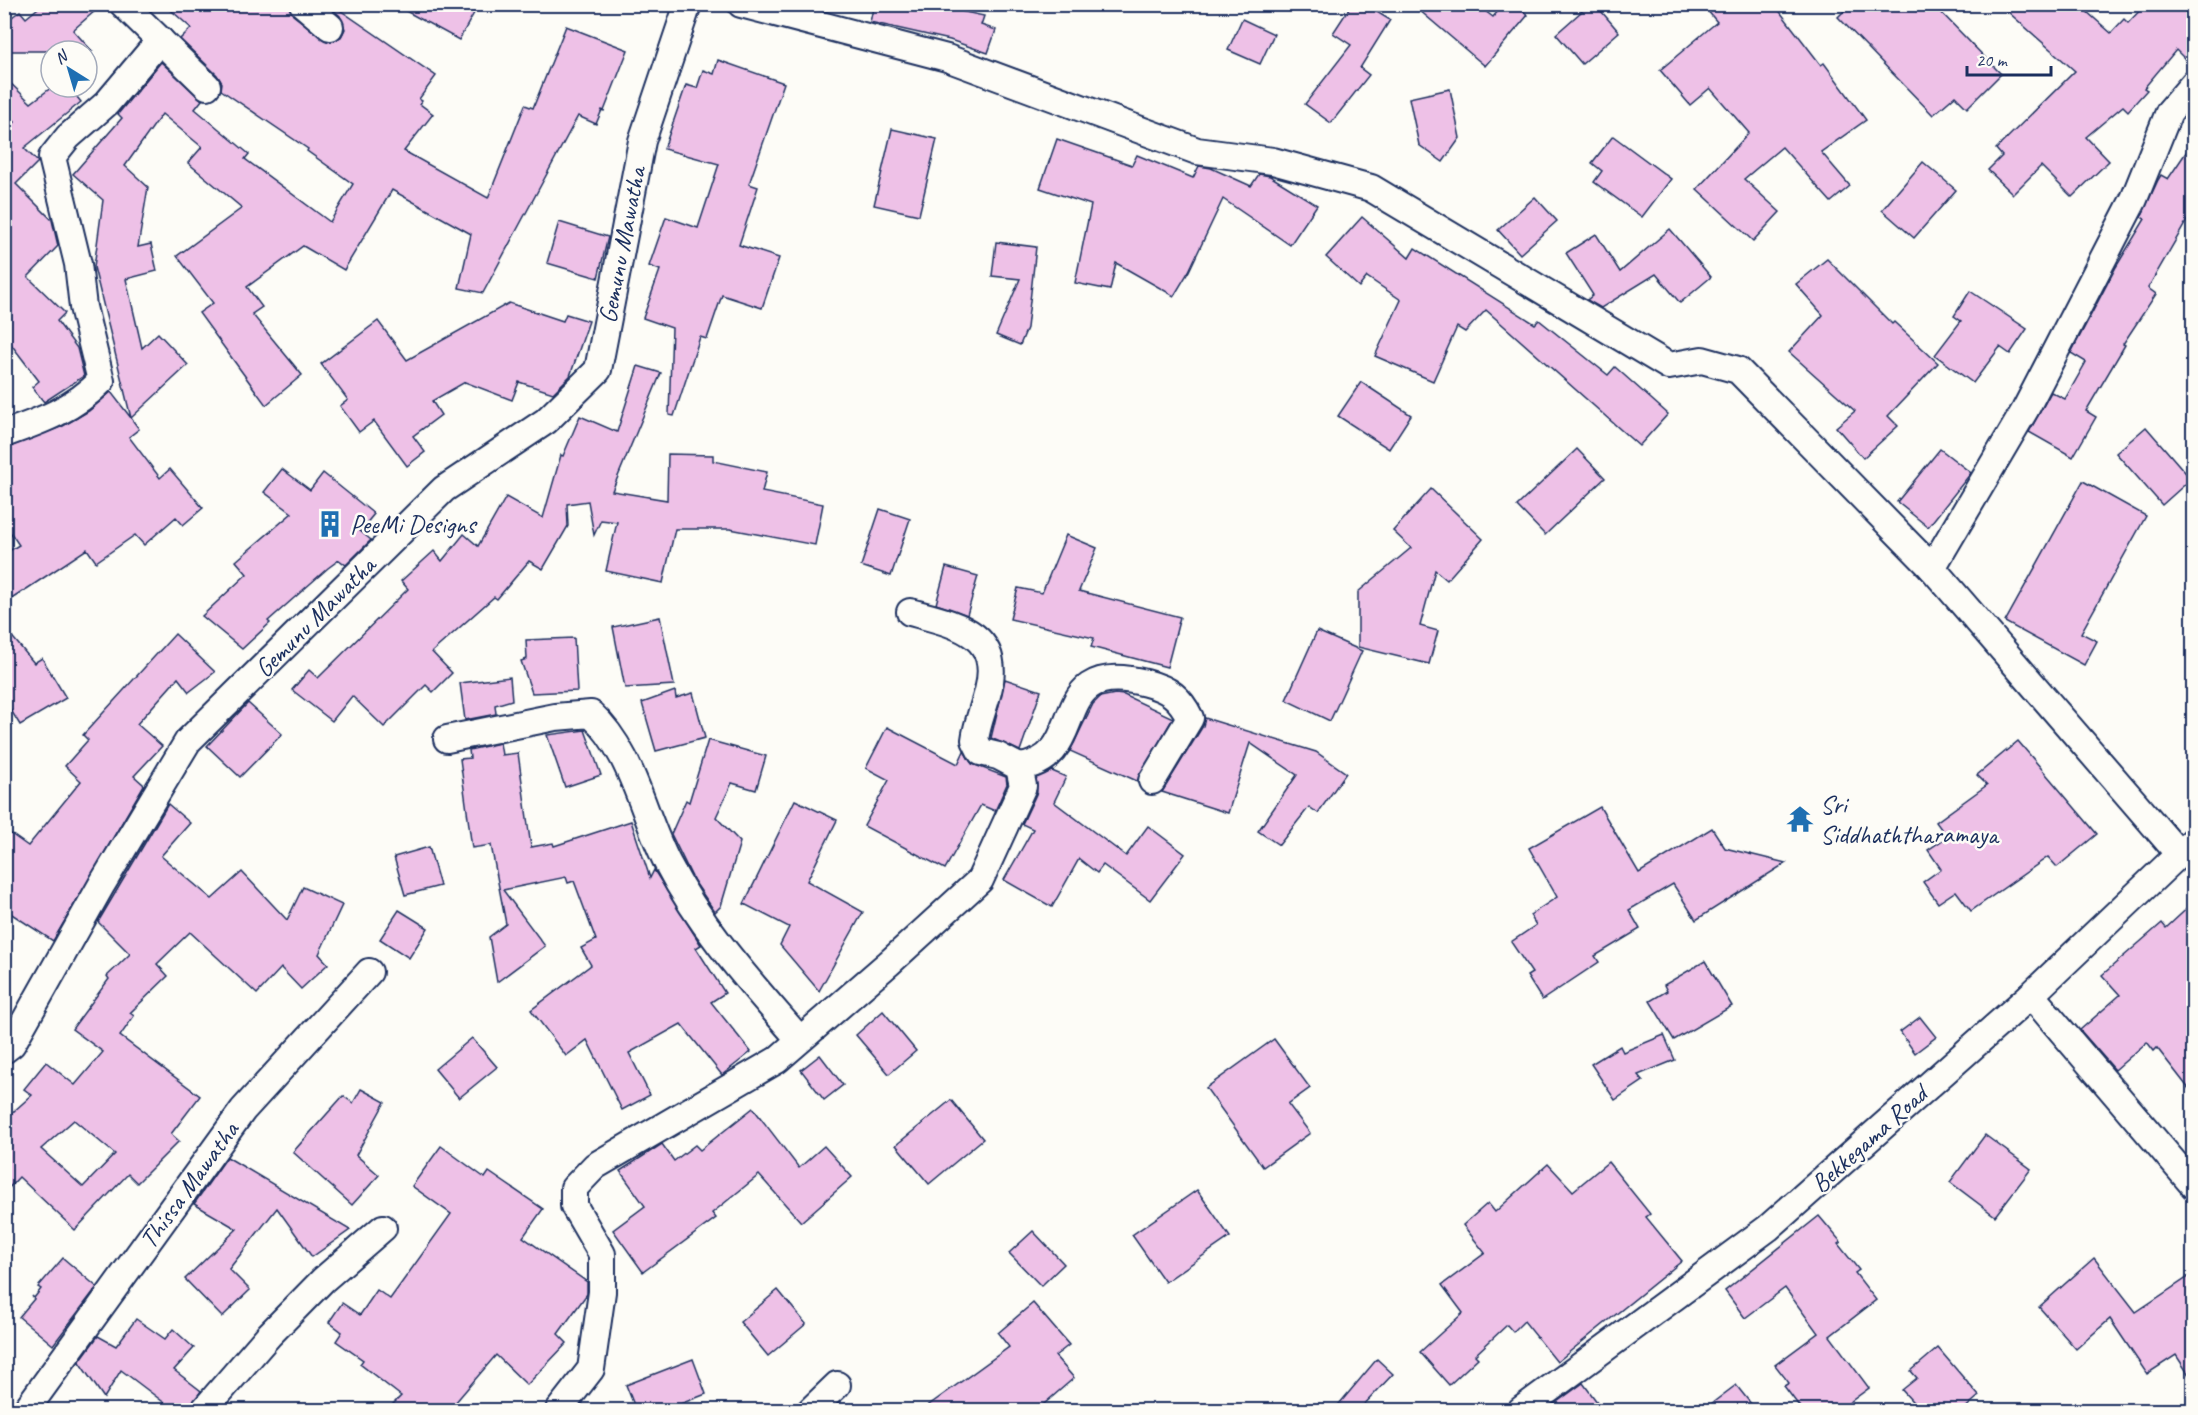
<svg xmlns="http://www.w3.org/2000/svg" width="2198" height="1415" viewBox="0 0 2198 1415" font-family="Caveat,sans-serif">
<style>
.building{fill:#eec1e7;stroke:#1b2f5e;stroke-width:1.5;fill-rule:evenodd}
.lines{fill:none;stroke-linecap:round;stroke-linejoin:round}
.minor-casing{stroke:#1b2f5e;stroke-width:30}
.minor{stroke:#fdfcf7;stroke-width:26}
.labels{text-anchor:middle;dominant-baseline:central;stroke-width:5;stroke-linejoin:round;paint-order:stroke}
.street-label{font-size:26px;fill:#1b2f5e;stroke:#fdfcf7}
.poi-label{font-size:26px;fill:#1b2f5e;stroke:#fdfcf7;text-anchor:start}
</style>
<rect width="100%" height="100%" fill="#fdfcf7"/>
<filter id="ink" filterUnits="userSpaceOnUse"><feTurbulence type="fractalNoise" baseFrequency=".0167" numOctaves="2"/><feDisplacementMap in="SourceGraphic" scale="12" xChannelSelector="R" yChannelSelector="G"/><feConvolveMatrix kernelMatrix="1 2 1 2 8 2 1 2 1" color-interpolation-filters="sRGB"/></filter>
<g filter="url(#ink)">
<g class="building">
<polygon points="43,4 103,4 73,30 92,51 4,51 4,23 20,11 26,18"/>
<polygon points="164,4 288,4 293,15 328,42 341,37 345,29 340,16 327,4 331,4 436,76 419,99 422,101 420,104 433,114 404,151 488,198 525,105 533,108 566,26 628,50 604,111 602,110 596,124 578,116 483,293 459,288 471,234 392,190 344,270 303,246 247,287 262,307 252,314 302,375 266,405 199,313 213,303 177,256 242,208 188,163 202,147 162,114 125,166 148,187 138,247 151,244 157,271 126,279 142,348 158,333 188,365 131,418 139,429 129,437 160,478 170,469 203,508 183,525 176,517 144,545 135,535 96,562 87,549 4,604 4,554 19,545 4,523 4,449 63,426 89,411 111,392 131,418 94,267 103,200 73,174 122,118 118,114 161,62 202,100 195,109 249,154 245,159 330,222 353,184 307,151 308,149 221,90 222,83 217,75 180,39 191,28"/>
<polygon points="393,4 479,4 459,40"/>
<polygon points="874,4 927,4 984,16 981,25 996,30 988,53 950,40 870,22"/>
<polygon points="1352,4 1364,4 1390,20 1360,68 1369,75 1331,123 1305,104 1351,45 1333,33"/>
<polygon points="1412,4 1476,4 1493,17 1504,4 1515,4 1528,15 1485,66"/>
<polygon points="1590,4 1595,4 1619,32 1582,64 1556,34"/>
<polygon points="1702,4 1774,4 1821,65 1824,63 1866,120 1821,152 1850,186 1831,202 1782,147 1744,179 1780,212 1753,241 1697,189 1749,133 1710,88 1690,105 1660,70 1717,22"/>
<polygon points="1851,4 1933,4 2001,74 1967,108 1955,96 1933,115 1838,17"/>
<polygon points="1999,4 2078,4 2111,33 2124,19 2128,23 2146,4 2193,4 2193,67 2176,50 2144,88 2147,90 2128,111 2123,106 2086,137 2109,161 2072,197 2041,166 2013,194 1988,170 2002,156 1996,149 2075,71"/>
<polygon points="1242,19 1274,34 1260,64 1228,50"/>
<polygon points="718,60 784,83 749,184 758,187 739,245 779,258 762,308 722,295 707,339 700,337 674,416 669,415 672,328 643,318 660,270 649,266 666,217 698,228 719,164 664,149 686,85 697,88 703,70 714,74"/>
<polygon points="4,77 31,103 52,87 69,87 81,102 24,148 38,162 16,184 52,220 58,246 28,277 65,313 57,321 77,348 84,376 44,402 32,387 39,381 4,335 4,129 6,131 15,122 4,112"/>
<polygon points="1450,89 1460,138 1443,162 1419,145 1409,98"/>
<polygon points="892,129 937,139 919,215 874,205"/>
<polygon points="1613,136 1671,179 1642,217 1594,182 1602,171 1592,163"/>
<polygon points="1057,139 1132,165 1137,155 1193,178 1199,166 1211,168 1251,186 1259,174 1270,176 1317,205 1290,245 1223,199 1189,271 1174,296 1116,263 1110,290 1075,283 1091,205 1040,188"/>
<polygon points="2193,142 2193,210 2148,288 2156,294 2123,344 2125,345 2086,411 2096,417 2073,457 2029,432 2051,392 2065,399 2086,362 2071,353 2116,267 2145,219 2141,217 2158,180 2161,175 2168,179"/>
<polygon points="1923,162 1956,190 1914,238 1882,210"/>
<polygon points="1535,197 1557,221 1520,254 1498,230"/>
<polygon points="1362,217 1409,258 1415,248 1535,324 1539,320 1608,375 1615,367 1668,414 1639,446 1486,310 1465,332 1457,327 1433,381 1375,356 1401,300 1367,277 1359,287 1326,257"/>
<polygon points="559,222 608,237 598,278 547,263"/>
<polygon points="1670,229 1711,277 1680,303 1656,274 1601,308 1587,300 1593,295 1566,253 1596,234 1620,272"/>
<polygon points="996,242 1036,247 1027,328 1020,345 996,335 1020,279 992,276"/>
<polygon points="1827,259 1892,324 1894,322 1938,363 1888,416 1898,426 1863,458 1836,427 1855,411 1789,352 1823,315 1796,284"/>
<polygon points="1970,291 2027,329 2010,354 2000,347 1973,383 1935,355 1961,321 1954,316"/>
<polygon points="509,303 563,321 566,314 589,321 570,376 553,393 519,382 512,400 465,382 432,401 441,415 413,436 425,452 407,466 374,421 359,432 340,406 348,400 321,364 378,321 407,360"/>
<polygon points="638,366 661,373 612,491 667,500 668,454 713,455 713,461 767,472 762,492 823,504 815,545 730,529 675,529 663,583 606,571 617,522 601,520 594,535 588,501 567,504 568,526 543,569 529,561 497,599 494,597 432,652 452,673 433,692 426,685 384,727 352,696 332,721 292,690 309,670 318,678 408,589 401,581 434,551 442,561 464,534 478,546 506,497 543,518 561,455 563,456 580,416 617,432"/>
<polygon points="1361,382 1411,415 1389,449 1338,416"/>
<polygon points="2146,427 2191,479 2162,505 2116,453"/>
<polygon points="1577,449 1605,478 1545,535 1517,506"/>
<polygon points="1940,449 1971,473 1928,527 1897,502"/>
<polygon points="282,469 310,490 323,473 374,514 360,531 371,540 346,565 339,560 328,568 268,621 270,623 242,649 202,616 247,574 236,561 292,513 264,492"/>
<polygon points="2083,481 2146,516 2081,633 2097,641 2084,665 2005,622"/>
<polygon points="1431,489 1483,539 1447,580 1435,570 1420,626 1438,631 1429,664 1358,647 1358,592 1411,548 1393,531"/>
<polygon points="880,509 910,519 891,576 861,566"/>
<polygon points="1066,535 1097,548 1079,591 1180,617 1167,667 1091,647 1094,638 1010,619 1018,588 1042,593"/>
<polygon points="946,567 978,576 967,615 936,604"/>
<polygon points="660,617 674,685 625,688 613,627"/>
<polygon points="4,627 34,663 42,658 66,698 20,725 4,699"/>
<polygon points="1317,631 1362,651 1330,721 1286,700"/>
<polygon points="175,634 215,672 189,692 178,678 137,724 162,746 134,776 144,785 53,941 4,909 4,829 28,846 81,781 65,766 88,740 83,735"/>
<polygon points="574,638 577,691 532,693 521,661 527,659 526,640"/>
<polygon points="510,677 512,700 495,705 496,714 465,720 460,683"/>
<polygon points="1005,679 1041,691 1020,751 991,738"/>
<polygon points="675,691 676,698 693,693 705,738 656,751 642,703"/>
<polygon points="1115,694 1124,695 1173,718 1137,781 1070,751 1093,704 1100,697"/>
<polygon points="248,703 282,734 240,777 207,746"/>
<polygon points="1205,718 1316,752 1346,773 1318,813 1309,807 1279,845 1258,831 1297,775 1250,743 1228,813 1162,792 1203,726"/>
<polygon points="887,727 958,764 964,751 972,764 1006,777 1007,784 995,811 981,805 945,869 864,826 889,780 866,768"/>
<polygon points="585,730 601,775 565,787 547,735"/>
<polygon points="708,740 766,756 756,790 732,783 716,817 740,842 721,906 715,912 694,881 671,834 686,800 689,802"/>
<polygon points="2018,741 2097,834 2057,867 2048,857 1971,911 1956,891 1938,903 1923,882 1941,869 1928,850 1947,837 1936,822 1987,785 1977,775"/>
<polygon points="500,743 502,755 518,753 531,847 553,843 554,846 631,821 650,878 654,870 701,945 696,948 725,993 711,1002 751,1052 722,1075 681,1024 629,1053 650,1095 622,1110 587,1040 566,1056 531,1010 591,965 581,948 596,940 574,881 568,883 566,877 503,890 545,946 497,982 489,937 506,924 491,845 472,848 460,759 470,758 469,750"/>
<polygon points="1052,771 1066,777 1054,802 1126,856 1148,826 1185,854 1150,900 1103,865 1097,873 1079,859 1052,907 1004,880 1033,829 1022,824 1037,792 1036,777"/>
<polygon points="795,800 837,820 807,881 863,912 819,991 780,945 789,927 744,904"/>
<path d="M 168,804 L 190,823 L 161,856 L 212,899 L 242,872 L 287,920 L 303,887 L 342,905 L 319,954 L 328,964 L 301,989 L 281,968 L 257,994 L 190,932 L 157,964 L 168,976 L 130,1013 L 134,1016 L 120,1036 L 200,1096 L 171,1134 L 179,1141 L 137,1183 L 128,1174 L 75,1230 L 19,1177 L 4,1193 L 4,1120 L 32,1095 L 24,1089 L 46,1062 L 75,1085 L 103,1052 L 72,1029 L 109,979 L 107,976 L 130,954 L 98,922 ZM 74,1120 L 115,1154 L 83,1187 L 41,1149 Z"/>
<polygon points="1600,807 1639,873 1712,828 1725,848 1786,863 1696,920 1673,884 1629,910 1640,929 1595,956 1599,962 1542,1000 1527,976 1532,973 1511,942 1536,925 1530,915 1557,897 1529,848"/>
<polygon points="429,847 440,886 405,895 394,857"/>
<polygon points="2193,903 2193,1094 2157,1048 2154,1051 2147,1042 2115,1070 2080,1030 2120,995 2102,975 2162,923 2166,928"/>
<polygon points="399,910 428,928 409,958 380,939"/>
<polygon points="1705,961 1732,1006 1674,1040 1650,1001 1667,991 1664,985"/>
<polygon points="883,1011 916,1051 889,1074 856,1035"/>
<polygon points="1920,1017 1936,1037 1915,1053 1900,1032"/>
<polygon points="1664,1035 1675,1060 1638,1075 1643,1081 1615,1100 1591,1064 1620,1046 1623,1052"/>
<polygon points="472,1038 497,1067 459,1098 435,1069"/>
<polygon points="1274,1039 1310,1088 1288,1104 1310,1133 1263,1167 1206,1088"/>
<polygon points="820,1055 843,1085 824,1100 801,1070"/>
<polygon points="361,1089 385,1102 356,1155 379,1175 352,1205 293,1152 343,1096 353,1103"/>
<polygon points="951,1100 983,1139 929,1184 896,1145"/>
<polygon points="753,1108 799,1168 824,1146 852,1177 801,1222 759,1175 712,1213 716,1218 643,1272 613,1230 645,1206 620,1171 662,1144 674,1161 695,1145 700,1150"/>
<polygon points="1985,1135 2031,1169 1995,1216 1950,1182"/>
<polygon points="441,1146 485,1178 489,1172 543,1209 523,1237 587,1282 587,1294 558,1334 567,1343 527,1385 496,1355 449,1410 387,1410 401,1396 360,1364 363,1360 336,1341 342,1332 329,1322 342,1303 360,1315 377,1290 390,1299 451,1214 412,1186"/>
<polygon points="227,1157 350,1230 312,1257 277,1208 229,1269 250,1290 222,1317 185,1279 237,1229 194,1204"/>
<polygon points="1608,1162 1650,1214 1646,1217 1682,1261 1557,1362 1524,1321 1513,1332 1507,1325 1475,1355 1478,1358 1449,1385 1420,1352 1463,1313 1442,1285 1485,1253 1463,1225 1488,1203 1495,1212 1548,1164 1573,1191"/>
<polygon points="1197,1190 1230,1237 1165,1282 1132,1235"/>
<polygon points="1819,1216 1841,1242 1838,1244 1859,1270 1855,1273 1876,1300 1830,1336 1869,1388 1839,1410 1802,1410 1784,1386 1789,1383 1775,1365 1818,1333 1785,1288 1745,1318 1725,1291"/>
<polygon points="1033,1231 1064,1264 1041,1286 1009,1253"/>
<polygon points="63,1258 97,1287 53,1345 19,1317 34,1299 32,1296 34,1298 41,1289 38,1287"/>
<polygon points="2094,1258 2136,1312 2193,1274 2193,1381 2176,1355 2147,1374 2110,1319 2076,1349 2039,1307"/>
<polygon points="778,1290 806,1324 768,1356 740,1322"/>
<polygon points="1033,1303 1069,1345 1055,1356 1074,1378 1037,1410 922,1410 1009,1347 998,1333"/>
<polygon points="136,1319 165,1339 173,1329 194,1348 174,1370 201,1391 188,1410 174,1410 121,1370 104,1398 79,1362 98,1336 116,1346"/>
<polygon points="1938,1348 1979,1396 1963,1410 1920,1410 1902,1390 1917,1378 1911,1371"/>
<polygon points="693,1359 706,1394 665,1410 636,1410 626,1385"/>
<polygon points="1377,1359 1393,1374 1359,1410 1334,1410"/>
<polygon points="1583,1383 1603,1410 1546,1410"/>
<polygon points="1736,1385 1756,1410 1703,1410"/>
</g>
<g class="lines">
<defs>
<g id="minor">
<polyline points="123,4 207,86"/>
<polyline points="303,4 330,27"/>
<polyline points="741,4 947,58 1197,151 1273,161 1371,188 1669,366 1702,360 1738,370 1932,568 2179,854"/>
<path d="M 4,434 C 41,421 74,409 101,381 L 83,307 L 78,264 L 52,157 L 68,137 L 107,103 L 160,40"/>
<polyline points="1932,568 2025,410 2134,199 2169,112 2194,83"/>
<path d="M 447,739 L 555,717 L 591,714 C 633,752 642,814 668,864 C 702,930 751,983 799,1039"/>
<path d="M 1019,767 C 1093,759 1043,656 1146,683 C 1169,689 1180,697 1190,718 L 1152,781"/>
<polyline points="2031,995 2194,1186"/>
<polyline points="4,1050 12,1044 102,884 188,741 444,489 546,421 598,370 642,141 688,4"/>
<polyline points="26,1410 243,1110 369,972"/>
<polyline points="204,1410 269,1335 323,1280 383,1228"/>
<path d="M 559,1410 L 591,1369 L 602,1292 L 602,1254 L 574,1206 L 574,1188 L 595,1166 L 777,1060 L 889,963 L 980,880 L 1023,786 L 1019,767 L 998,756 L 981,752 L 975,740 C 977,723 984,708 988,691 C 1003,632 954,624 910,612"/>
<polyline points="811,1410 837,1385"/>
<polyline points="1521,1410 1768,1228 2031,995 2194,840"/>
</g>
</defs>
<use href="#minor" class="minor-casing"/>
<use href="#minor" class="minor"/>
</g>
</g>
<defs>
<symbol id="building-bare" viewBox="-9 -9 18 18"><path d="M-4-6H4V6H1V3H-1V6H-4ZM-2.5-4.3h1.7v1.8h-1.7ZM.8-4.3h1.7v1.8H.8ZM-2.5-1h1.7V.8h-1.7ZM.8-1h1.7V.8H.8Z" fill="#1f6fb2" stroke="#fdfcf7" stroke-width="2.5" paint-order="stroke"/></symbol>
<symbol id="temple-bare" viewBox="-9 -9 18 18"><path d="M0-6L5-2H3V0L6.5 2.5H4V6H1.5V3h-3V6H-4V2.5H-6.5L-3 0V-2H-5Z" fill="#1f6fb2" stroke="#fdfcf7" stroke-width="2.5" paint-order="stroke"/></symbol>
</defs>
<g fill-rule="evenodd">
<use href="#building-bare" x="311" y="505" width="38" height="38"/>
<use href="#temple-bare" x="1781" y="800" width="38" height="38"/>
</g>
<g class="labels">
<g class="street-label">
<text transform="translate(622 245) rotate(-79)">Gemunu Mawatha</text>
<text transform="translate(315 617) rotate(-45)">Gemunu Mawatha</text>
<text transform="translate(1869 1139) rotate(-42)">Bekkegama Road</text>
<text transform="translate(189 1185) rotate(-54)">Thissa Mawatha</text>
</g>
<g class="poi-label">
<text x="350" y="524">PeeMi Designs</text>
<text x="1820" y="804">Sri<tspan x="1820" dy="30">Siddhaththaramaya</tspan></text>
</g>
</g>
<rect width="2198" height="1415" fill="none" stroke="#fdfcf7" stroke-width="24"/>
<rect x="12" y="12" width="2174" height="1391" fill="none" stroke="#1b2f5e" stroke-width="2" filter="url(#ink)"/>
<g transform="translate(69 69) rotate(323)"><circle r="28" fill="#fdfcf7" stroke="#a3aaba" stroke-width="1.5"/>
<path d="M0-4.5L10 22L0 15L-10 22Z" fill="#1f6fb2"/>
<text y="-9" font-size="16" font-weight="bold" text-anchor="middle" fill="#1b2f5e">N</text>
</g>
<path d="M1967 66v9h84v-9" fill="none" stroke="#1b2f5e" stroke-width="3"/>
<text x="1976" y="66" font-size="18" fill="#1b2f5e" stroke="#fdfcf7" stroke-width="4.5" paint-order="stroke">20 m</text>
</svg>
